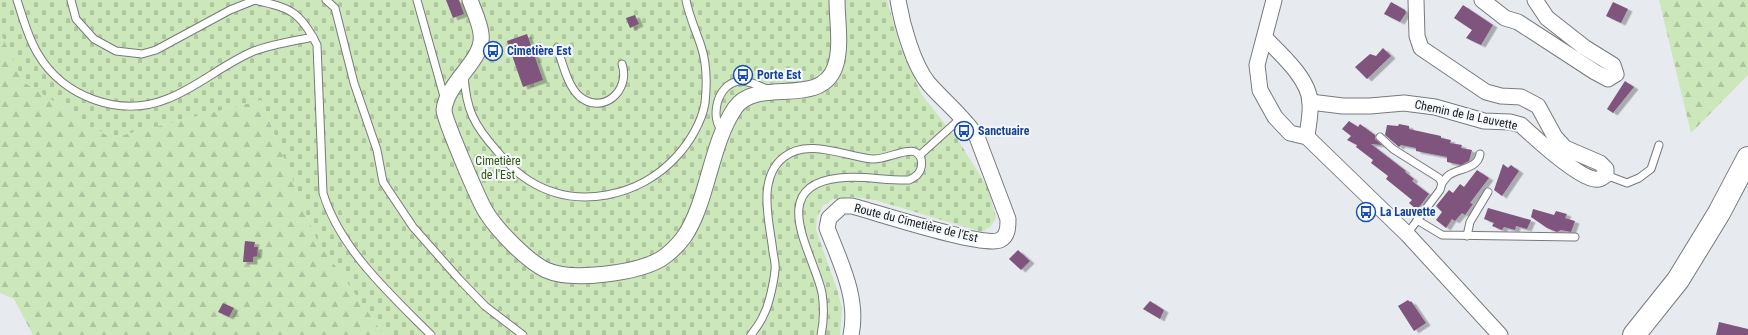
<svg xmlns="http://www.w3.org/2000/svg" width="1748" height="335" viewBox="0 0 1748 335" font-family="'Roboto Condensed',sans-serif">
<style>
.forest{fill:url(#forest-firs)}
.cemetery{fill:url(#cemetery-stones)}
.building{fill:#7f557d;filter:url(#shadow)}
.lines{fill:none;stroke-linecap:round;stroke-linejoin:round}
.service-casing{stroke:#777a7d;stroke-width:9}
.minor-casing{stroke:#777a7d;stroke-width:17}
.primary-casing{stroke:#777a7d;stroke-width:24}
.service{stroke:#fff;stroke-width:7}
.minor{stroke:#fff;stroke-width:15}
.primary{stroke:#fff;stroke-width:22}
.labels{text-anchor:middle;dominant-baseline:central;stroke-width:4;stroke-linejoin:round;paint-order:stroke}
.transit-label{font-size:12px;font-weight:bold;fill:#164399;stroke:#f4f8fc;text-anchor:start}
.street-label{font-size:12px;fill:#18191b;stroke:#f4f8fc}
.park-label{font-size:12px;fill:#32570b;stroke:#f4f8fc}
</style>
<defs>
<pattern id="forest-firs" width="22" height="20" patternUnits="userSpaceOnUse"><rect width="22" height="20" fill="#cce7ba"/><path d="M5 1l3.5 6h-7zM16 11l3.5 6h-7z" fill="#aec69f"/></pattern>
<pattern id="cemetery-stones" width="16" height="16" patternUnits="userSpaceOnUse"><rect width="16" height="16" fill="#cce7ba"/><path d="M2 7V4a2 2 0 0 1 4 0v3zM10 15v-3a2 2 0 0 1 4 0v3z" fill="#aec69f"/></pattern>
<filter id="shadow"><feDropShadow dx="4.5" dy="2.5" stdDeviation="0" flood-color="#0004"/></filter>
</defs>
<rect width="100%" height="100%" fill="#e7eaef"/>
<g class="forest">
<polygon points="1659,0 1748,0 1748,75 1691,133"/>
<polygon points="0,32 24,82 111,138 261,100 316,238 384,335 33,335 14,299 0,293"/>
</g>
<polygon class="cemetery" points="0,0 887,0 901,49 922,95 958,140 988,188 996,218 991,226 982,232 875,200 853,197 833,199 823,206 817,217 816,230 837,289 842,308 840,335 384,335 316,238 261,100 111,138 24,82 0,32"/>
<g class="building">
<polygon points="446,0 459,0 464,14 453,18"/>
<polygon points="1391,2 1405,10 1406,13 1400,22 1384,14"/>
<polygon points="1613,2 1628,9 1621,23 1606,16"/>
<polygon points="1463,5 1493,25 1481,45 1466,38 1472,30 1454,18"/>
<polygon points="635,15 639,24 630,28 626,18"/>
<polygon points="527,34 543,80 523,87 507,41"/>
<polygon points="1383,48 1391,56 1367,79 1355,67 1370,54 1376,56"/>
<polygon points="1625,81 1634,87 1613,113 1607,109"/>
<polygon points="1349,121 1358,127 1360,124 1375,135 1375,139 1382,145 1371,144 1406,171 1405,172 1414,179 1412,181 1429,194 1417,210 1409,203 1412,200 1386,179 1388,176 1371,163 1373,160 1356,147 1357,145 1347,140 1351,136 1342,129"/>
<polygon points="1399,124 1409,126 1409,129 1441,136 1441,138 1451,140 1450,143 1462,145 1461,148 1472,150 1469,161 1461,165 1447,162 1447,157 1416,151 1416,148 1401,145 1399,147 1385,135 1387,125 1398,126"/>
<polygon points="1503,164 1508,168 1511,165 1519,171 1502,196 1494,190"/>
<polygon points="1477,170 1489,178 1470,203 1473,204 1465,215 1462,213 1455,221 1452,219 1446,228 1436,220 1442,212 1436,206 1449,190 1453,193 1460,184 1464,187"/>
<polygon points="1488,208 1520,217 1531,220 1527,229 1516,226 1515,230 1504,227 1502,230 1492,226 1494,223 1484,219"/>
<polygon points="1533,209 1554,215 1556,211 1567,214 1565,218 1575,221 1571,232 1561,230 1557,232 1547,228 1531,217"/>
<polygon points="245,241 255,242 254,247 258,247 257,256 253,257 253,262 243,262"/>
<polygon points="1018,250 1030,261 1021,270 1009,259"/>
<polygon points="1408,300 1410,302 1411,301 1426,323 1414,331 1398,306"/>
<polygon points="1150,301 1164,310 1160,319 1143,309"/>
<polygon points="223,303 234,308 229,317 218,312"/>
<polygon points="1719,322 1748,329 1748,335 1716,335"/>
</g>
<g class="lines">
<defs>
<g id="service">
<path d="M 17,0 C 23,18 28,38 38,54 C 63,97 120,118 167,99 C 198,87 223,64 254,51 C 273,44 294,41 313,37"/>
<polyline points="71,0 76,19 94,39 116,51 142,54 156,50 230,10 255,0"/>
<path d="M 255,0 C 290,8 300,11 317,45 L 323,193 C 340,249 390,294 431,335"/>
<polyline points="326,0 335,8 354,83 377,150 383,182 413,227 459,279 485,306 523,335"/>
<polyline points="417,0 445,100"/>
<path d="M 557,48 C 563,63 567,85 579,96 C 602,116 631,91 622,64"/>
<path d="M 464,75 C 466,110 474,125 497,151 C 506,162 515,172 528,180 C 576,211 640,197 677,156 C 689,143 702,122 705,103 C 707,85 707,64 701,46 C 696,31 689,16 686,0"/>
<path d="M 723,132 C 709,118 717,84 739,81 C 748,80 760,86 769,90"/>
<polyline points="1380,137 1393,149 1439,178 1442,183 1440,190 1407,234"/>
<polyline points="920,155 962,117"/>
<polyline points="1606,175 1627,183 1639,178 1651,169 1659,145"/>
<path d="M 1442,183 C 1444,181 1446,177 1449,175 C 1459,168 1478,169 1480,154"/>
<polyline points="1417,220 1442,235 1575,237"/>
<polyline points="1467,236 1470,222 1488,192"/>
<path d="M 751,335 C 756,328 761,322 764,314 C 769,305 774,281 775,270 C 776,265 774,258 773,252 C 770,223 756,179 784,157 C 807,138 845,156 872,159 C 885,160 906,148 915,152 C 924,156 923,169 917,175 C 915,177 911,179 909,180 C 886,181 863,175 839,178 C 765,186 814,254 822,293 C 824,306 824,321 821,335"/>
</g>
<g id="minor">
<path d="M 470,0 C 474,11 480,23 481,34 C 485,60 447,81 444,110 C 444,119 479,201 486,212 C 497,230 527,261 546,270 C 572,282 637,273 661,259 C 670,253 678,245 684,237 C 708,202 710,145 735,108 C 757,76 820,109 835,67 C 842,47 837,21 837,0"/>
<polyline points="1274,0 1257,65 1260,90 1275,117 1290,133 1307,137 1407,234 1500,335"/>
<polyline points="1482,0 1505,18 1518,22 1595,72 1608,79 1616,74 1613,65 1584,47 1547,18 1535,0"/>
<path d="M 1265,38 C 1281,54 1310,80 1310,103 C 1311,114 1308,126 1307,137"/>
<path d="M 1310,102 L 1343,106 L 1370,106 L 1404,103 L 1435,107 L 1484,121 L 1510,122 L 1521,125 C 1535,138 1577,176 1594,179 C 1599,180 1602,178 1606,175 L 1606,169 L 1600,163 L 1565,148 L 1555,137 L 1538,106 L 1521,97 L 1501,96 L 1486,92 L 1421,48 L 1417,36 L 1416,0"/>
<path d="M 851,335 C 859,298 840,262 827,228 L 829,218 L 842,206 L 852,206 C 875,212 984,248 1000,240 C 1008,236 1008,227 1008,219 L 977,137 C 964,117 945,102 929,84 C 913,65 902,24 898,0"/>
</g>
<polyline id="primary" points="1634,335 1678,280 1719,213 1748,158"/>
</defs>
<use href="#service" class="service-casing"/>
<use href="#minor" class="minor-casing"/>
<use href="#primary" class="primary-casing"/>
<use href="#service" class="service"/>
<use href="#minor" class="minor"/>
<use href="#primary" class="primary"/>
</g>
<defs>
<symbol id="bus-ring" viewBox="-11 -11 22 22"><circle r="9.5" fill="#f4f8fc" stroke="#1a4fb4" stroke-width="1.5"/><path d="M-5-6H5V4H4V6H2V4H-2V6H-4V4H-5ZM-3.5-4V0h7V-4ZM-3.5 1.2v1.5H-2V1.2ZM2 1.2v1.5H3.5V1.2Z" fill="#1a4fb4"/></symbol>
</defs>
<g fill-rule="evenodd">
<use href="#bus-ring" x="482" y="40" width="22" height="22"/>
<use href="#bus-ring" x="732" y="64" width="22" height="22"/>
<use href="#bus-ring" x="953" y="120" width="22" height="22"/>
<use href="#bus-ring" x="1355" y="201" width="22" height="22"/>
</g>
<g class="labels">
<g class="transit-label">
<text x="507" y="51">Cimetière Est</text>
<text x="757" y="75">Porte Est</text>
<text x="978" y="131">Sanctuaire</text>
<text x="1380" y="212">La Lauvette</text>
</g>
<g class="street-label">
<text transform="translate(1466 115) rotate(12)">Chemin de la Lauvette</text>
<text transform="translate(916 223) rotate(14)">Route du Cimetière de l'Est</text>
</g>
<g class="park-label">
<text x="498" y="161">Cimetière<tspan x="498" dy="14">de l'Est</tspan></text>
</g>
</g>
</svg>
